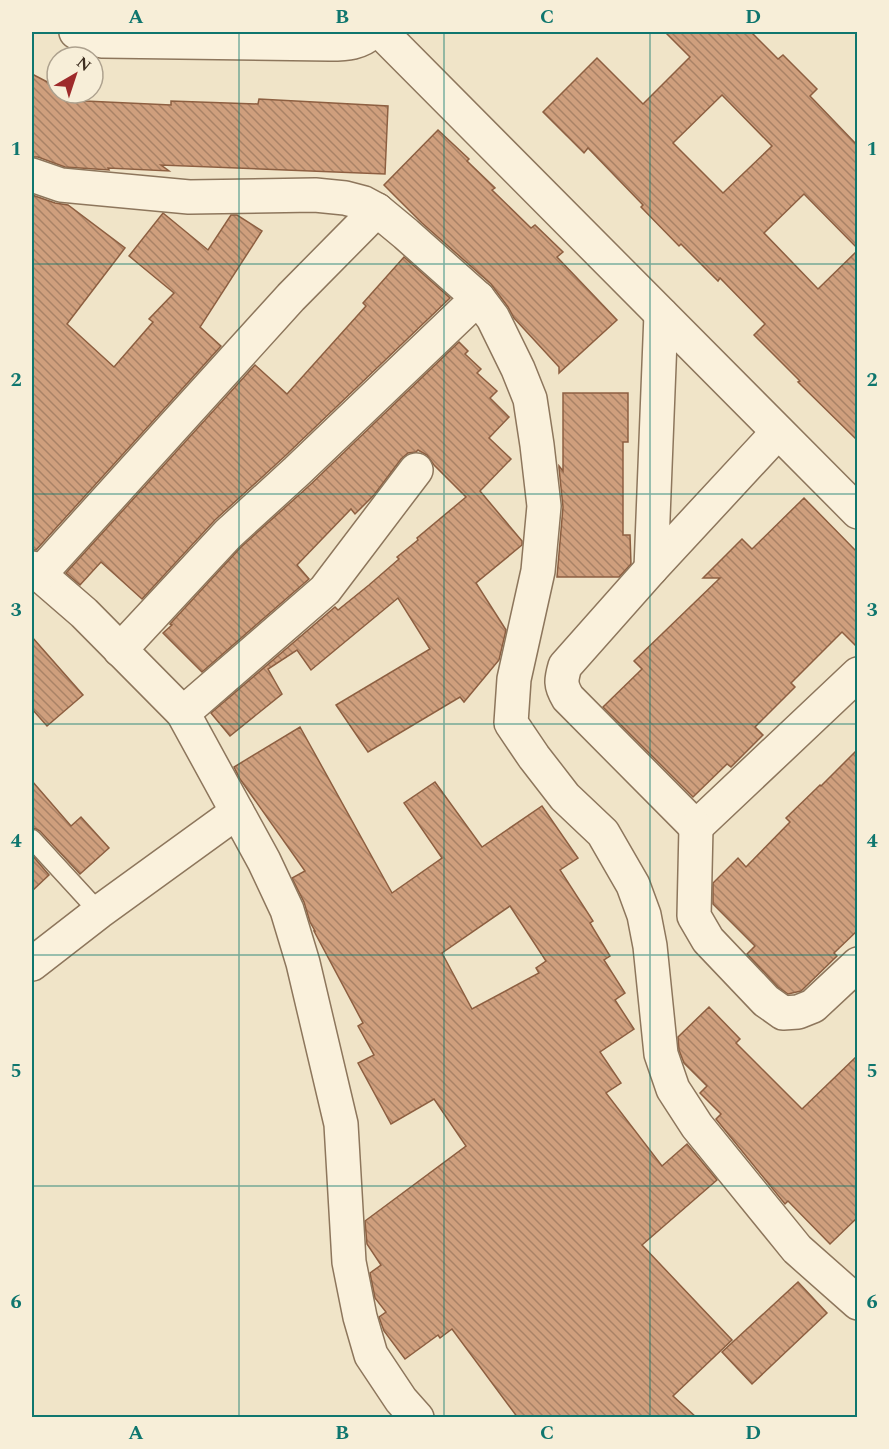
<svg xmlns="http://www.w3.org/2000/svg" width="889" height="1449" viewBox="0 0 889 1449" font-family="Spectral,serif">
<style>
.building{fill:url(#building-back-hatch);stroke:#8d5f41;stroke-width:1.5;fill-rule:evenodd}
.lines{fill:none;stroke-linecap:round;stroke-linejoin:round}
.service-casing{stroke:#8d765c;stroke-width:21}
.minor-casing{stroke:#8d765c;stroke-width:36}
.service{stroke:#faf1dc;stroke-width:18}
.minor{stroke:#faf1dc;stroke-width:33}
.grid{fill:none;stroke:#0f766e;stroke-width:1.5;stroke-opacity:0.55}
.neatline{fill:none;stroke:#0f766e;stroke-width:2}
.grid-label{font-size:20px;text-anchor:middle;font-weight:bold;fill:#0f766e}
</style>
<defs>
<pattern id="building-back-hatch" width="6" height="6" patternUnits="userSpaceOnUse" patternTransform="scale(1.5)"><rect width="6" height="6" fill="#cf9f7d"/><path d="M-1 5l2 2M0 0l6 6M5-1l2 2" fill="none" stroke="#a98266"/></pattern>
</defs>
<rect width="100%" height="100%" fill="#f0e4c8"/>
<g class="building">
<path d="M 665,32 L 751,32 L 778,59 L 783,55 L 817,89 L 810,96 L 858,146 L 858,249 L 804,194 L 764,233 L 818,289 L 858,250 L 858,441 L 798,382 L 800,381 L 754,335 L 765,324 L 720,278 L 718,281 L 681,244 L 679,246 L 641,207 L 643,205 L 588,148 L 584,153 L 543,112 L 597,58 L 643,104 L 690,57 ZM 722,95 L 772,146 L 723,193 L 673,143 Z"/>
<polygon points="32,74 57,87 57,93 68,93 85,101 171,105 171,101 258,104 259,99 388,106 385,174 161,165 169,171 108,168 109,170 65,167 38,157 32,157"/>
<polygon points="438,130 469,159 467,161 495,188 492,190 531,228 535,225 563,252 557,257 617,320 559,373 559,367 514,318 508,307 491,284 422,223 384,185"/>
<polygon points="32,195 55,203 68,205 125,248 67,324 114,367 153,322 149,319 174,293 129,256 163,213 208,250 231,215 237,215 262,231 200,327 221,346 36,550 32,550"/>
<polygon points="404,257 450,298 284,457 215,520 142,599 101,562 80,585 66,573 255,365 287,394 366,306 363,303"/>
<polygon points="459,342 468,351 465,354 481,369 477,373 497,391 490,398 509,417 489,438 511,459 480,491 522,541 522,545 476,583 506,630 499,660 464,702 460,697 368,752 336,705 430,649 398,598 311,670 297,650 268,669 282,694 230,736 211,713 335,607 338,610 369,585 399,559 397,557 418,540 417,538 466,497 434,465 427,455 418,450 416,452 408,453 401,459 374,495 355,514 351,509 297,565 309,579 202,672 163,633 172,625 170,624 241,547 310,485"/>
<polygon points="563,393 628,393 628,442 623,442 623,535 630,535 631,564 619,577 557,577 563,507 559,468 559,466 563,471"/>
<polygon points="804,498 858,553 858,648 842,632 791,683 795,687 755,727 763,735 731,767 727,764 693,797 603,707 642,669 634,661 720,578 703,578 742,539 752,549"/>
<polygon points="32,637 83,695 47,726 32,709"/>
<path d="M 300,727 L 392,893 L 442,858 L 404,803 L 435,782 L 482,847 L 542,806 L 578,858 L 560,870 L 593,921 L 590,923 L 610,956 L 604,960 L 625,993 L 615,1000 L 634,1029 L 600,1052 L 621,1083 L 606,1093 L 662,1166 L 687,1144 L 717,1180 L 642,1245 L 732,1340 L 673,1396 L 697,1418 L 518,1418 L 452,1329 L 440,1338 L 438,1335 L 405,1359 L 384,1331 L 379,1317 L 386,1312 L 375,1298 L 370,1273 L 381,1265 L 367,1244 L 365,1221 L 466,1146 L 434,1099 L 391,1124 L 358,1063 L 374,1055 L 358,1026 L 363,1023 L 314,931 L 315,931 L 310,922 L 304,902 L 292,878 L 305,871 L 240,779 L 234,767 ZM 510,906 L 546,961 L 536,968 L 539,973 L 472,1009 L 442,953 Z"/>
<polygon points="858,749 858,930 834,953 837,956 801,991 788,994 778,987 747,954 755,946 713,904 713,883 738,858 746,867 790,822 786,818 820,785 821,786"/>
<polygon points="32,781 71,826 81,817 109,848 80,874 40,831 36,829 32,828"/>
<polygon points="32,855 49,875 32,891"/>
<polygon points="709,1007 740,1039 736,1043 802,1109 858,1055 858,1217 830,1244 788,1201 785,1204 716,1119 721,1114 700,1093 707,1086 684,1063 679,1050 678,1037"/>
<polygon points="798,1282 827,1313 752,1384 722,1352"/>
</g>
<g class="lines">
<defs>
<polyline id="service" points="32,839 99,912"/>
<g id="minor">
<path d="M 76,32 L 88,38 L 103,41 L 330,44 C 347,44 360,43 372,32"/>
<polyline points="381,32 858,512"/>
<polyline points="32,175 61,185 189,197 315,195 345,198 364,203 377,210 406,234 478,298 493,318 518,369 530,399 537,445 544,506 538,571 514,679 511,723 534,757 565,797 603,833 633,885 644,915 650,946 661,1054 673,1089 697,1126 797,1249 858,1303"/>
<path d="M 778,432 L 651,569 L 565,666 C 561,680 560,685 568,698 L 696,827 L 858,674"/>
<polyline points="32,568 84,613 183,713 264,861 287,910 303,963 341,1124 349,1262 360,1317 371,1355 401,1400 417,1418"/>
<polyline points="651,569 661,314"/>
<polyline points="39,575 291,297 377,210"/>
<polyline points="120,650 228,534 297,471 478,298"/>
<polyline points="183,713 325,590 416,470"/>
<polyline points="696,827 694,916 708,940 766,1001 783,1013 798,1012 813,1006 858,964"/>
<polyline points="32,964 99,912 237,812"/>
</g>
</defs>
<use href="#service" class="service-casing"/>
<use href="#minor" class="minor-casing"/>
<use href="#service" class="service"/>
<use href="#minor" class="minor"/>
</g>
<path class="grid" d="M 239,32 L 239,1418M 444,32 L 444,1418M 650,32 L 650,1418M 32,264 L 858,264M 32,494 L 858,494M 32,724 L 858,724M 32,955 L 858,955M 32,1186 L 858,1186"/>
<rect width="889" height="1449" fill="none" stroke="#f7eed8" stroke-width="66"/>
<g transform="translate(75 75) rotate(39)"><circle r="28" fill="#f7eed8" stroke="#ada18e" stroke-width="1.5"/>
<path d="M0-4.5L10 22L0 15L-10 22Z" fill="#9e2a2b"/>
<text y="-9" font-size="16" font-weight="bold" text-anchor="middle" fill="#3d2e20">N</text>
</g>
<rect x="33" y="33" width="823" height="1383" class="neatline"/>
<g class="grid-label">
<text x="136" y="23">A</text>
<text x="342" y="23">B</text>
<text x="547" y="23">C</text>
<text x="753" y="23">D</text>
<text x="16" y="155">1</text>
<text x="872" y="155">1</text>
<text x="16" y="386">2</text>
<text x="872" y="386">2</text>
<text x="16" y="616">3</text>
<text x="872" y="616">3</text>
<text x="16" y="847">4</text>
<text x="872" y="847">4</text>
<text x="16" y="1077">5</text>
<text x="872" y="1077">5</text>
<text x="16" y="1308">6</text>
<text x="872" y="1308">6</text>
<text x="136" y="1439">A</text>
<text x="342" y="1439">B</text>
<text x="547" y="1439">C</text>
<text x="753" y="1439">D</text>
</g>
</svg>
